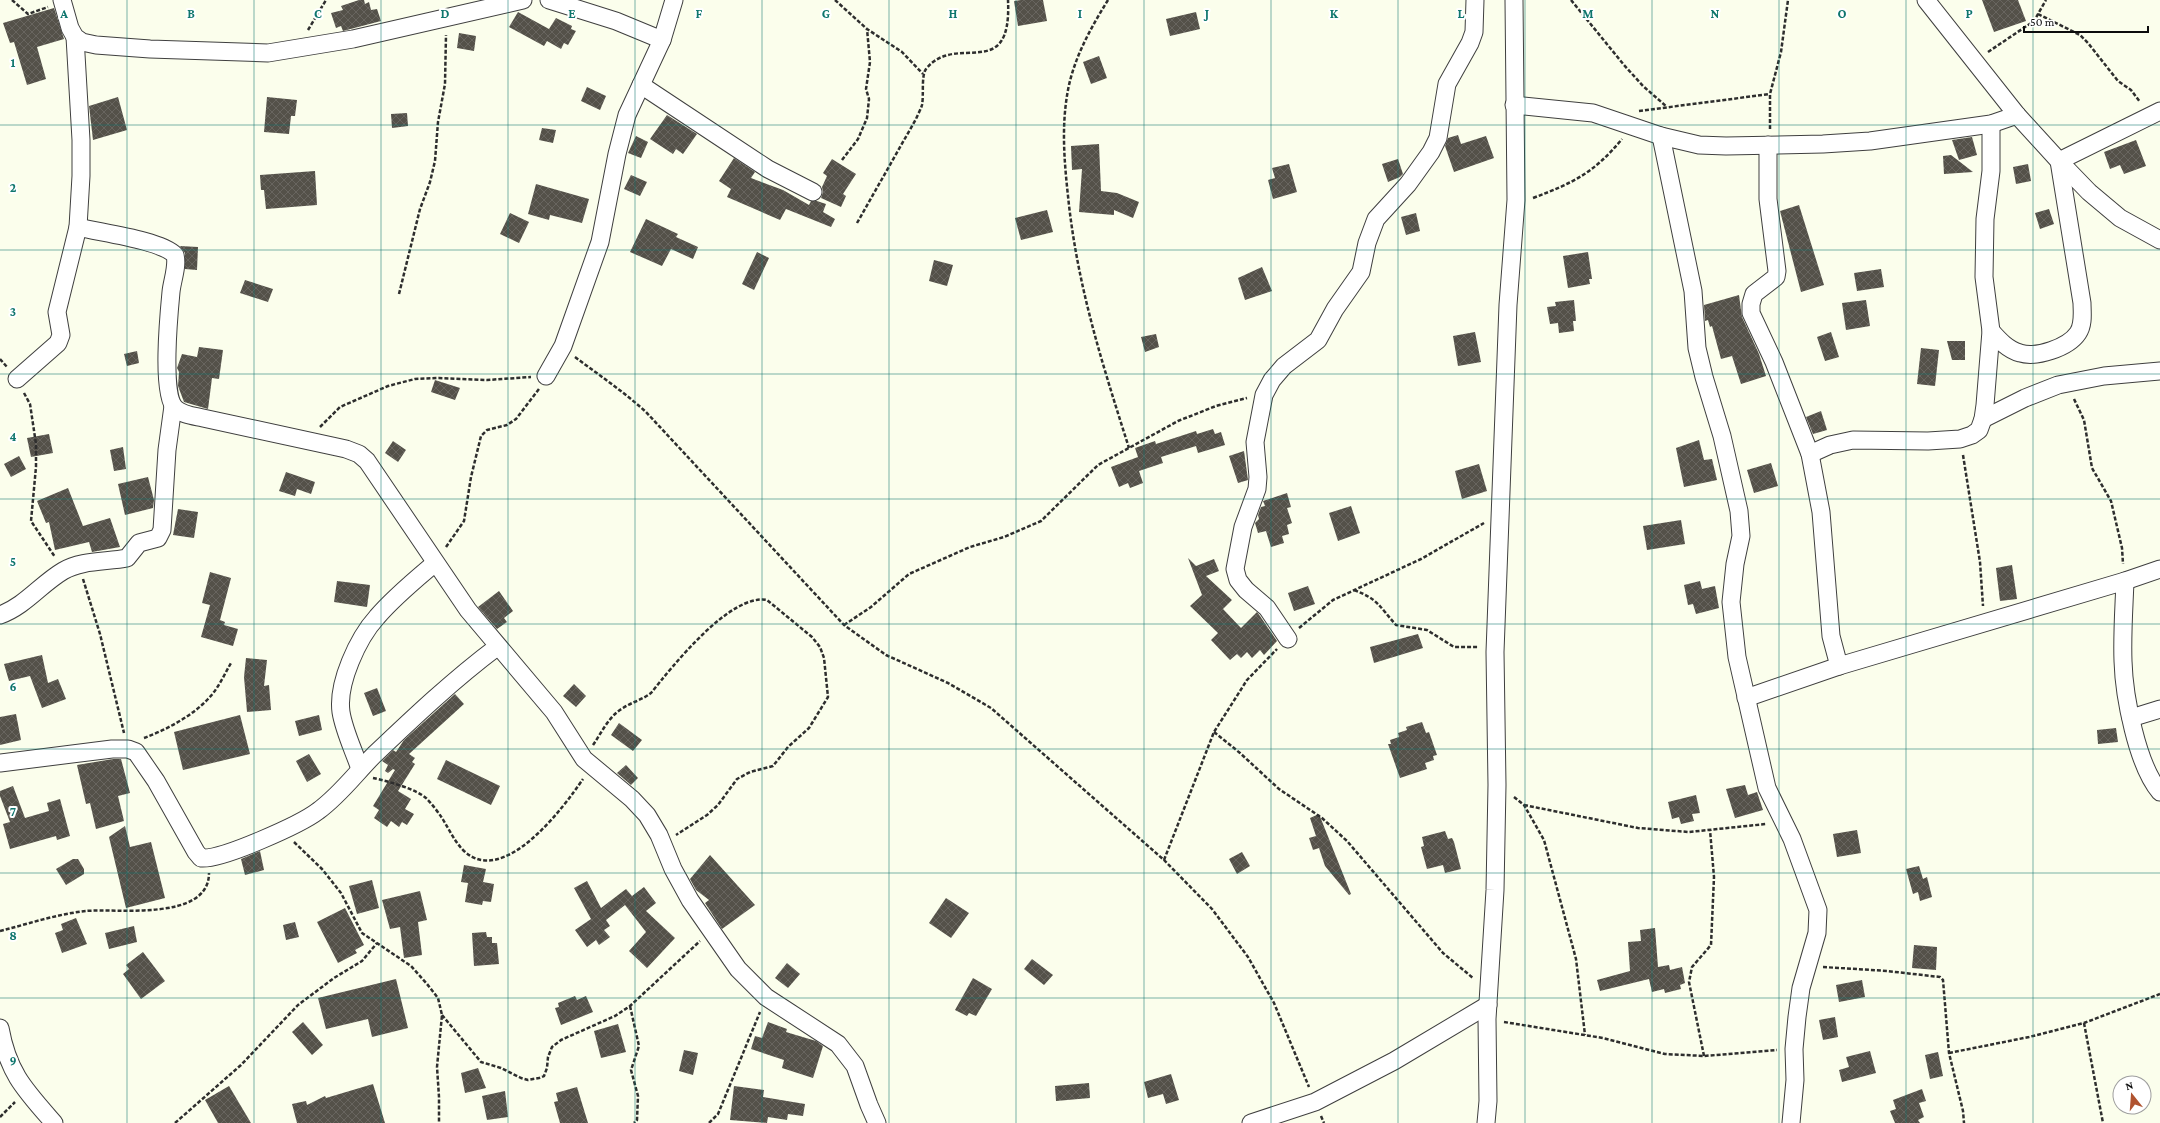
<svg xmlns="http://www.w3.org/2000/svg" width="2160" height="1123" viewBox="0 0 2160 1123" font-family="'Crimson Pro',serif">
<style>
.building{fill:url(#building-cross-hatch)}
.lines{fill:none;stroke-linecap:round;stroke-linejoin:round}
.minor-casing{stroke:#3f3f3f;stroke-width:19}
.path{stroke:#2e2e2e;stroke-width:2.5;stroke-dasharray:4 2;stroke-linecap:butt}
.minor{stroke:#fff;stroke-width:17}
.grid{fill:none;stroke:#0f766e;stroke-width:1;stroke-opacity:0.55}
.grid-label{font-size:13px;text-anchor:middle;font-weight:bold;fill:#0f766e;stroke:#fff;stroke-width:4;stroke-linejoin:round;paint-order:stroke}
</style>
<defs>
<pattern id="building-cross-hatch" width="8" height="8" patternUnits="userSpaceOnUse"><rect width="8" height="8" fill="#545149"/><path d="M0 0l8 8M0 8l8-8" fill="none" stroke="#68655f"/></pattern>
</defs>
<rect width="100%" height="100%" fill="#fbfeec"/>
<g class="building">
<polygon points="359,0 364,0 365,4 369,2 371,10 377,9 381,21 343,31 341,26 336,28 331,13 343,10 341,6"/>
<polygon points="1021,0 1043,0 1047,21 1018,26 1014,1"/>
<polygon points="1982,0 2018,0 2026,21 1994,32"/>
<polygon points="54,8 64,39 37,47 46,79 27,85 14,42 10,43 3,23"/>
<polygon points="518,12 549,29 556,18 572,26 571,29 576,31 568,45 564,43 561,49 547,41 544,46 509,27"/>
<polygon points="1196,12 1200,29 1170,36 1166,19"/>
<polygon points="459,33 476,36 474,51 457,48"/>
<polygon points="1099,56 1107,78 1091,84 1083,62"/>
<polygon points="587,87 606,96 600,110 581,101"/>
<polygon points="118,97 127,130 93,140 89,106"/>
<polygon points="267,97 297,100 295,116 291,116 289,134 264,132"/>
<polygon points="407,113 408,126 392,128 391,114"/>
<polygon points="667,115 697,134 683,154 676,149 673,154 650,139"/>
<polygon points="542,128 556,130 553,143 539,140"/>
<polygon points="1458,135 1461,144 1486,136 1494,158 1454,172 1445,146 1448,138"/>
<polygon points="636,136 648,142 641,158 628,153"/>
<polygon points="1972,137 1977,155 1959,160 1952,140"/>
<polygon points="2136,140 2146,166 2124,174 2120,165 2110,169 2104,152"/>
<polygon points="1099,144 1101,191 1117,193 1139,202 1133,218 1114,210 1114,215 1079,212 1082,169 1072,170 1071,146"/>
<polygon points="1951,155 1973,172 1944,174 1943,156"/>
<polygon points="734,158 755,172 751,178 783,190 809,205 811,201 817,201 826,204 823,212 835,219 831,227 786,209 780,220 727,197 731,189 719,181"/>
<polygon points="832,159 856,174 843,194 846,196 841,207 821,198 823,192 822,187 827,176 823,173"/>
<polygon points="1398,159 1403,174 1400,177 1388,182 1382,164"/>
<polygon points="1289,164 1297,192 1273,199 1268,180 1275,178 1272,168"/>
<polygon points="2028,164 2031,181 2016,184 2013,167"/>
<polygon points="315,171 317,205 266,209 264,190 261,190 260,175"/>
<polygon points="631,175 647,182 640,196 624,189"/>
<polygon points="536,184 589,199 582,223 550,215 549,220 528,214"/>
<polygon points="1799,205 1824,285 1801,292 1780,211"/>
<polygon points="2049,209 2054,224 2040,229 2035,213"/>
<polygon points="1047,210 1053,232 1021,240 1015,218"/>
<polygon points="510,213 529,222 519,243 500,234"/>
<polygon points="1416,213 1420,231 1406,235 1401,217"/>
<polygon points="646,219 678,234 676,237 698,247 693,259 671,249 662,266 630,252"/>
<polygon points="180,246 198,247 197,270 185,269 185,253"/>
<polygon points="757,252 769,258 754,290 742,284"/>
<polygon points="1588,252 1592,279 1589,279 1590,284 1568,288 1563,256"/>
<polygon points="934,260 953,265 947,286 929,281"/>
<polygon points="1262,267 1272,291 1245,300 1238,278"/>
<polygon points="1881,269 1884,287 1857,291 1854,273"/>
<polygon points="245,280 273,289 268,302 240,293"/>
<polygon points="1739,295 1742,317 1759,354 1766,376 1741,384 1732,356 1721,359 1712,326 1710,327 1708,320 1705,321 1704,305"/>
<polygon points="1574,300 1576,321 1573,321 1574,331 1559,333 1558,323 1550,324 1547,307 1556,306 1555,302"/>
<polygon points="1866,300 1870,326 1846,330 1842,303"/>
<polygon points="1475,332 1481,362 1458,366 1453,336"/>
<polygon points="1831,332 1839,357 1825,361 1817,337"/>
<polygon points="1156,334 1159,347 1145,352 1141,337"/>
<polygon points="1947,341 1965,341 1965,360 1952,360"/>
<polygon points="199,347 223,350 219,379 212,378 208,409 184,402 178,386 179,372 177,368 182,354 197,357"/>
<polygon points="1921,348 1939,350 1935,386 1917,384"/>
<polygon points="137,351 139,363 127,366 124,354"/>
<polygon points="435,380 460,388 455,400 431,392"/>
<polygon points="1821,411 1827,430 1813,434 1806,417"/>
<polygon points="1213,429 1215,434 1221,432 1225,445 1198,453 1196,446 1161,457 1163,463 1139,471 1143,483 1130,488 1128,483 1119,487 1111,467 1138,457 1135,448 1155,441 1156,444 1196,431 1197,434"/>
<polygon points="49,434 53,453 31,457 27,438"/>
<polygon points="1699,440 1704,460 1712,459 1717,480 1684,487 1676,448"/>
<polygon points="393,441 406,450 398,462 385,453"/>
<polygon points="123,447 126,469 114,471 110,450"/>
<polygon points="1244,451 1248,480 1238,483 1229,456"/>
<polygon points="19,456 26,469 11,477 4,464"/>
<polygon points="1771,463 1778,486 1754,493 1747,470"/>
<polygon points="1479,464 1487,491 1462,499 1455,471"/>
<polygon points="286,472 315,482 311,494 297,489 295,496 279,491"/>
<polygon points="148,477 154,500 153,508 125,515 118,484"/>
<polygon points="68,488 83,526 110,518 120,547 92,552 89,542 55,550 49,522 46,523 37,501"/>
<polygon points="1287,493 1291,507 1287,508 1292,523 1287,525 1289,534 1282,536 1284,543 1271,547 1266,531 1258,533 1255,523 1259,519 1258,515 1261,507 1265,506 1263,501"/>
<polygon points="1351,506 1360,533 1338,541 1329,513"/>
<polygon points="178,509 198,512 194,538 173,535"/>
<polygon points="1681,520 1685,544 1647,550 1643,526"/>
<polygon points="1188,558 1196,566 1214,559 1219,571 1206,576 1232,600 1223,609 1241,628 1257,612 1260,616 1277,641 1264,655 1260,650 1252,658 1247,652 1241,658 1237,654 1230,660 1211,640 1218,633 1190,606 1202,595"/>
<polygon points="2012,565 2017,599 2000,601 1996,568"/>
<polygon points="210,572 231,578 220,620 225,622 224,625 238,629 233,646 201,637 210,605 202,603"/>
<polygon points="337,581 370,585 367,607 334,602"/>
<polygon points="1700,581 1702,589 1715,586 1719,608 1696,614 1693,604 1688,605 1684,585"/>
<polygon points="1308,586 1315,604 1294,611 1288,593"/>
<polygon points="499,591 513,611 504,618 507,622 497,629 478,607"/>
<polygon points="1418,634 1423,648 1374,663 1370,647"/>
<polygon points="42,655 48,683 58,679 66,699 42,708 30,676 9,681 4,664"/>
<polygon points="246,658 267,660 264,686 269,685 271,710 247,712 244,677"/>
<polygon points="574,684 586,696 576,707 563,696"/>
<polygon points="377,688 386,711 373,716 364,693"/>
<polygon points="455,694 464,704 409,754 415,758 412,762 415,764 398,791 411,799 405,809 414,814 407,825 402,822 399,827 391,821 387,827 374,818 379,810 373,806 395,770 393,769 388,773 385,771 388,765 382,761 393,750 396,752 404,740"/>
<polygon points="16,714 21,740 0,745 0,717"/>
<polygon points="240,715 250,754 183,770 174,732"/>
<polygon points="319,715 322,730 299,736 295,721"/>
<polygon points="1422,722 1426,733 1429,732 1437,755 1433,756 1434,760 1425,763 1427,769 1400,778 1388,744 1391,744 1390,740 1399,737 1398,733 1407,730 1406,727"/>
<polygon points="619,723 642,740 633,751 611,735"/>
<polygon points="2116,728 2118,742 2098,744 2097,730"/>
<polygon points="309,754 321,774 307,782 296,761"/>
<polygon points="113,759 121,759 130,793 118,796 124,821 96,829 90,803 86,804 77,765"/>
<polygon points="446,760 500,786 491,805 437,779"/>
<polygon points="626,765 638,778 631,785 617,773"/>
<polygon points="1745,785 1748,795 1757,792 1763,810 1735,818 1726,789"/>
<polygon points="13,786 25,818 49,811 47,803 60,799 70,836 57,840 56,836 10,849 3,824 10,822 0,796 0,791"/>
<polygon points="1696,795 1700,813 1692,814 1694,821 1681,824 1679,817 1672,819 1668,802"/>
<polygon points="1319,814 1351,894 1349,895 1325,866 1319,848 1313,850 1309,838 1316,836 1310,818"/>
<polygon points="125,826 130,847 151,842 165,898 126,908 109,837"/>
<polygon points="1857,830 1861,853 1837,857 1833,834"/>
<polygon points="1445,831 1448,839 1452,838 1454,842 1461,869 1445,873 1443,865 1427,869 1421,847 1424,846 1422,837"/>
<polygon points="260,851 264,870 245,875 241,859"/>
<polygon points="1242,852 1250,866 1237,874 1229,859"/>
<polygon points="710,855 755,905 722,929 705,903 709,900 696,890 690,879"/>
<polygon points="73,859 78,859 84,869 84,874 66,885 56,869"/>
<polygon points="464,865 486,869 483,882 494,884 491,902 483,901 482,905 465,902 468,883 461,882"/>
<polygon points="1919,866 1923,879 1927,877 1932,897 1920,901 1918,892 1913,894 1906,869"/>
<polygon points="372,880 379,908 357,914 349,886"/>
<polygon points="587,881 601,908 626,889 632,896 644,887 656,903 646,911 675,938 647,968 629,951 646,932 625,905 606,920 610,926 604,930 610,937 599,945 596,940 587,947 575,930 591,919 574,888"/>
<polygon points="420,891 427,920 418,922 422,955 404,958 400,927 390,929 382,900"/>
<polygon points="946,898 969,913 951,938 929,923"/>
<polygon points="345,908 364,945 355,950 357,953 338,963 317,922"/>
<polygon points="76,918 87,944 62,953 55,933 63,930 61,924"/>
<polygon points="295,922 299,937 286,940 283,925"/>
<polygon points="134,926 137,942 109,949 105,933"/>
<polygon points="1655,928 1658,967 1669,965 1670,970 1682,967 1685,983 1680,985 1681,989 1665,993 1664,989 1652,992 1649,979 1600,991 1597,980 1630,971 1628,942 1641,941 1640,930"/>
<polygon points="486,932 487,937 492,937 492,943 497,943 499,964 474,966 472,933"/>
<polygon points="1914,945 1937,947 1936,970 1912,968"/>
<polygon points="143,952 165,981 141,999 123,974 129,969 126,965"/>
<polygon points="1032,959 1053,975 1044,985 1024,969"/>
<polygon points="787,963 800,974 788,988 775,978"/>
<polygon points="973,978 992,989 976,1016 969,1013 967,1016 955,1010"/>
<polygon points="396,979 408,1028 372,1037 368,1019 326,1029 318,998"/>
<polygon points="1862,980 1865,997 1839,1002 1836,985"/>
<polygon points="575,996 577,1000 586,996 593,1012 561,1025 555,1008 559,1007 558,1003"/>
<polygon points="1835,1017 1838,1037 1823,1040 1819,1020"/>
<polygon points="303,1022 323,1045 312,1055 292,1032"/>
<polygon points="768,1022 787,1029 786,1032 816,1041 823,1046 813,1078 782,1068 784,1060 751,1049 755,1036 762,1038"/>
<polygon points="618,1024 626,1052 601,1058 594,1031"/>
<polygon points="684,1050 698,1053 693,1075 679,1071"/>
<polygon points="1870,1051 1876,1073 1842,1082 1839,1070 1849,1067 1846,1057"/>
<polygon points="1938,1052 1943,1076 1930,1079 1925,1055"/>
<polygon points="478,1068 486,1088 465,1093 461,1073"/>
<polygon points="1171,1074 1179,1100 1166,1104 1163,1094 1148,1098 1144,1082"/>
<polygon points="1089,1083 1090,1098 1056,1101 1055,1086"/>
<polygon points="373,1084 385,1123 297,1123 292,1104 306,1101 307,1105 325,1096 326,1098"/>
<polygon points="229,1086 251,1123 218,1123 205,1100"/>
<polygon points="734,1086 764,1090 763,1097 805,1104 803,1116 788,1114 787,1120 768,1117 767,1123 730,1120"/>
<polygon points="577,1087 588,1123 560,1123 554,1102 558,1101 556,1093"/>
<polygon points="1922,1089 1926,1101 1919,1103 1924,1117 1918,1120 1920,1123 1895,1123 1890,1111 1896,1109 1893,1100"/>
<polygon points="505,1091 508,1117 487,1120 482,1096"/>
</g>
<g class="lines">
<defs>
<g id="minor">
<polyline points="62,0 70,28 75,37 82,42 96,45 150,49 268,53 353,39 523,0"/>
<polyline points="549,0 616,21 662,40"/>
<polyline points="1926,0 2017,115 2059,161 2089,192 2120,218 2160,240"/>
<polyline points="641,85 768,169 813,192"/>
<polyline points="1514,105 1593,113 1661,136 1699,145 1726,146 1823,144 1870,141 1991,124 2017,115"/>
<polyline points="1661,136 1693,291 1697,348 1704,377 1722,436 1739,511 1741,536 1735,564 1731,602 1737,657 1767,788 1792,839 1818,910 1817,933 1801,988 1797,1017 1794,1049 1795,1080 1791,1123"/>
<polyline points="1768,145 1768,199 1777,271 1776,277 1754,294 1751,304 1751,313 1774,362 1810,454 1821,512 1831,636 1839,666"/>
<path d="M 78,227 C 102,233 160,240 175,255 C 178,266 172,281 171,292 C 169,313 161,394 175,408 C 182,415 194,416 203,418 L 346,449 L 359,454 L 367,461 L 468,610 L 554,712 L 584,759 L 632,799 L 647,815 L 659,835 L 673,869 L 690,900 L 738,969 L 766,997 L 838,1044 L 855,1066 L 869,1105 L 877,1123"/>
<path d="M 1991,331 C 1999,340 2008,350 2020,353 C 2036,358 2068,348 2078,333 C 2084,324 2082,312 2082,303 L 2059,161 L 2160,111"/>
<polyline points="546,376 563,346 600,242 617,154 627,115 662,40 674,0"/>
<polyline points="17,379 58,343 61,335 57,312 78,227 81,176 81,140 75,37"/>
<polyline points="1983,419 2025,398 2058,385 2104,376 2160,371"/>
<polyline points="1810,454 1830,445 1853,440 1928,441 1960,439 1972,435 1979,430 1983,419 1985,405 1991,331 1984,277 1985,219 1991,171 1991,124"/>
<path d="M 2125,581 C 2124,608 2122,634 2123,661 C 2124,696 2137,765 2160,792"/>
<path d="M 0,615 C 25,606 41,584 63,571 C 81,560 107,562 127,558 L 139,543 L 158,538 L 162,530 L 167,450 L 173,406"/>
<polyline points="1288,639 1267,608 1246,590 1238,580 1235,569 1243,527 1257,489 1258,477 1255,442 1264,395 1272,380 1284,366 1318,340 1335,309 1361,272 1367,243 1376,219 1408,184 1431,152 1438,138 1447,84 1470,43 1474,32 1475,0"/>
<polyline points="1746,698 1839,666 2125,581 2160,569"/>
<polyline points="2131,718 2160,709"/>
<path d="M 0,763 L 112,749 L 128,749 L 136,752 L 156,781 L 196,852 L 201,858 C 222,860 301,824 318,811 C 340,795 356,773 374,755 C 414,717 453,680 497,647"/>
<path d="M 360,769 C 354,751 344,731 341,712 C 337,683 358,638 377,617 C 394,597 415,580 435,563"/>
<path d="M 0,1028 C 8,1073 25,1090 54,1123"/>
<polyline points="1251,1123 1315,1102 1394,1061 1488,1005"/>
<polyline points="1486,1123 1488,1101 1487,1019 1495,890 1497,785 1495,652 1508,305 1516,200 1514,0"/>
</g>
</defs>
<use href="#minor" class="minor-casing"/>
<g class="path">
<polyline points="12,0 28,14 48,7"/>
<polyline points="835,0 867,29 902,52 923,74"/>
<path d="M 1108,0 C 1092,26 1076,54 1069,85 C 1061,122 1064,159 1068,196 C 1077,285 1102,363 1129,448"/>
<polyline points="1571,0 1624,65 1643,86 1667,107"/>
<polyline points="2038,14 2080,35 2088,43 2118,81 2131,90 2140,102"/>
<polyline points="308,30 326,0"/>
<polyline points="1988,52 2034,21 2046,0"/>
<polyline points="1639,111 1770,94"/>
<polyline points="1770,129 1770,94 1781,52 1788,0"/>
<polyline points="842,160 858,139 867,118 869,99 866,89 870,62 867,29"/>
<path d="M 1533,198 C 1573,183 1594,173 1622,139"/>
<path d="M 857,223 L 916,119 C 918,114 921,109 922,105 C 924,95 921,76 926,69 C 956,31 1012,85 1008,0"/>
<polyline points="399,294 420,209 430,182 435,161 438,122 445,84 446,35"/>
<path d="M 575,357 C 599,375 624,392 646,412 L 844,625 L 886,655 L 948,683 L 991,708 L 1164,860 L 1212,909 L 1248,957 L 1274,1003 L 1309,1087"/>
<polyline points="0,359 7,367"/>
<polyline points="24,393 30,404 36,444 36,467 31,521 55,557"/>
<polyline points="2074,399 2084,420 2092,468 2111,501 2122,548 2123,564"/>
<polyline points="320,427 340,407 388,386 415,379 439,378 487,380 531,377"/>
<polyline points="1963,455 1980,562 1983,606"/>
<polyline points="446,547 464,521 471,477 481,436 487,430 507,425 516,419 539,389"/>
<polyline points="83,579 100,634 124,733"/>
<path d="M 1354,590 C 1378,599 1379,606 1396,625 L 1427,630 L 1454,647 L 1479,647"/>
<polyline points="844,625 871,607 909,574 970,547 1004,537 1041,521 1098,465 1178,421 1216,406 1247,398"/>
<polyline points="1299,628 1333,600 1421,559 1484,523"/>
<polyline points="1214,732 1240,753 1279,789 1322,818 1347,841 1443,953 1473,978"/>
<path d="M 144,738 C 166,730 192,716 208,699 C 218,689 224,675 231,663"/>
<path d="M 593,745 C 602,732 609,716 623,708 C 632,702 642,700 651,693 C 672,667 730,593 767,600 L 812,637 L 820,647 L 824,658 L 828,697 L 809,728 L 788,747 L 773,766 L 750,772 L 737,779 L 718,805 L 707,815 L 676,835"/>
<path d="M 373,778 C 387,781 417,789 427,799 C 432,804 438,812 442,818 C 449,829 454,841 464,851 C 504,888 564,807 583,779"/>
<polyline points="1514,797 1524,805 1544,840 1576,959 1585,1035"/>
<polyline points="1524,805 1638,828 1689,832 1766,824"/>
<polyline points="294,842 322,869 341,893 362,933 411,966 427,984 438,998 442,1015 437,1067 439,1097 439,1123"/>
<polyline points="1164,860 1214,732 1247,680 1277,649"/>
<path d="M 0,931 C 28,924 57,914 86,911 C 116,908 209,922 209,873"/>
<polyline points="1823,967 1887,971 1940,977 1943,980 1949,1053 1963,1111 1964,1123"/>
<polyline points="630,1006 639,1046 631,1070 638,1096 637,1120 634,1123"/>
<polyline points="442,1015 481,1062 501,1068 521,1078 528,1080 539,1078 544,1076 547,1068 548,1057 552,1047 561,1040 615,1016 630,1006 700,941"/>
<polyline points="1504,1022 1603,1038 1665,1054 1704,1056 1777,1050"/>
<polyline points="2084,1023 2103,1123"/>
<polyline points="1949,1053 2029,1037 2084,1023 2160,994"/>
<polyline points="1704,1056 1689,982 1692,967 1711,945 1714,877 1710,830"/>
<polyline points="1321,1116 1324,1123"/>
<polyline points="0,1117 15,1102"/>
<polyline points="175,1123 241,1065 298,1005 334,978 362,961 377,943"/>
<polyline points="709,1123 718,1114 760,1012"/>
</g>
<use href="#minor" class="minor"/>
</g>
<path class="grid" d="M 127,0 L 127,1123M 254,0 L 254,1123M 381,0 L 381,1123M 508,0 L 508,1123M 635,0 L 635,1123M 762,0 L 762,1123M 889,0 L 889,1123M 1016,0 L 1016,1123M 1144,0 L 1144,1123M 1271,0 L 1271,1123M 1398,0 L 1398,1123M 1525,0 L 1525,1123M 1652,0 L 1652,1123M 1779,0 L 1779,1123M 1906,0 L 1906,1123M 2033,0 L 2033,1123M 0,125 L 2160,125M 0,250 L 2160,250M 0,374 L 2160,374M 0,499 L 2160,499M 0,624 L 2160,624M 0,749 L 2160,749M 0,873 L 2160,873M 0,998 L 2160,998"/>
<g class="grid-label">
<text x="64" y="18">A</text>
<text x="191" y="18">B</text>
<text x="318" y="18">C</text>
<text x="445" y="18">D</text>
<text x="572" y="18">E</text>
<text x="699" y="18">F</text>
<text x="826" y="18">G</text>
<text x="953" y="18">H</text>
<text x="1080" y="18">I</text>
<text x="1207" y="18">J</text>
<text x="1334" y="18">K</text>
<text x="1461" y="18">L</text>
<text x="1588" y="18">M</text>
<text x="1715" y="18">N</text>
<text x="1842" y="18">O</text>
<text x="1969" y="18">P</text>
<text x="13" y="67">1</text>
<text x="13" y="192">2</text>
<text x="13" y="316">3</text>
<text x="13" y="441">4</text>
<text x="13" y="566">5</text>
<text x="13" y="691">6</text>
<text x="13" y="816">7</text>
<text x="13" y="940">8</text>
<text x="13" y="1065">9</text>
</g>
<g transform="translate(2132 1095) rotate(343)"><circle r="19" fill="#ffffff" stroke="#9e9e9e"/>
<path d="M0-3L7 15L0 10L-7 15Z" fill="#b0532f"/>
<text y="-6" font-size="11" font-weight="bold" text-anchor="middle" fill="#0c0c0c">N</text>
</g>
<path d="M2024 26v6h124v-6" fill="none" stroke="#0c0c0c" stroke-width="2"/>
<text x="2030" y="26" font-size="12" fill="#0c0c0c" stroke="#ffffff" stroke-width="3" paint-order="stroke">50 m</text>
</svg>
